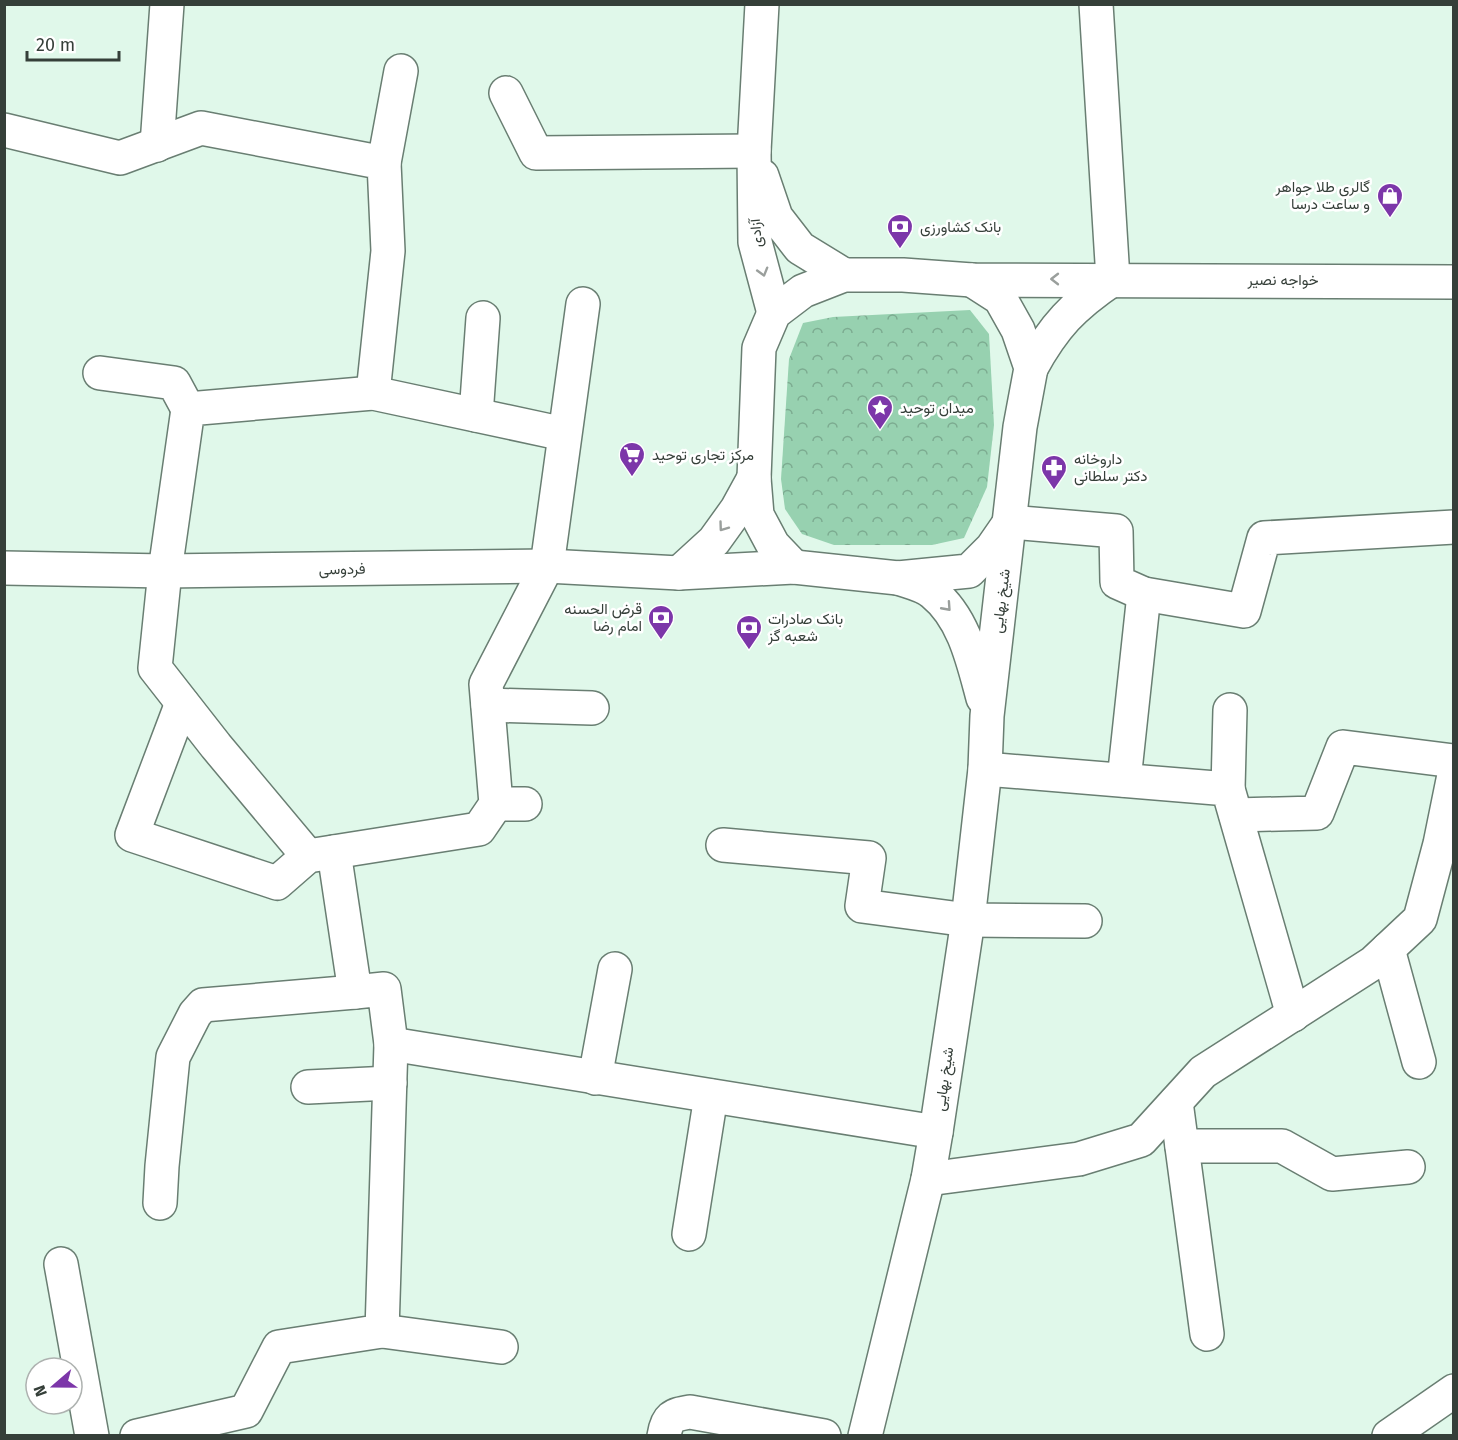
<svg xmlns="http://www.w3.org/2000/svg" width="1458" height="1440" viewBox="0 0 1458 1440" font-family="'Fira Sans',Vazirmatn,sans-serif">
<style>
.park{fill:url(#park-crowns)}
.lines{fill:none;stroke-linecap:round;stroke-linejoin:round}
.minor-casing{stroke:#697e72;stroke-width:36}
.minor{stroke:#fff;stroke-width:33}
.oneway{stroke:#9a9f9c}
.labels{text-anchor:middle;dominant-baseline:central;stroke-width:5;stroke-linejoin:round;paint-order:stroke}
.poi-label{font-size:15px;fill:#353f39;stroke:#fff;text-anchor:start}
.street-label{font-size:15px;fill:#353f39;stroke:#fff}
</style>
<defs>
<pattern id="park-crowns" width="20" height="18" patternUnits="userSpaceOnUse" patternTransform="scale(1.5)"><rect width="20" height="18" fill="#97d1b0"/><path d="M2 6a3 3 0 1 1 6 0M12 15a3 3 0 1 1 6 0" fill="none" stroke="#7cab90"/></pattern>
</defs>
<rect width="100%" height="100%" fill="#e0f8ea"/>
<polygon class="park" points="970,310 989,334 994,425 987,487 964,538 932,545 834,545 802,534 785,509 781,479 789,359 803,323 833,317"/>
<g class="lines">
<defs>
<g id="minor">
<polyline points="762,4 754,151 755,242 774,313"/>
<polyline points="1096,4 1113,279"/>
<polyline points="506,93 536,153 754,151"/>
<polyline points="4,130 120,158 201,128 384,163 388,251 373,393"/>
<polyline points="157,145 167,4"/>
<polyline points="384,163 401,71"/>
<polyline points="762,176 776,217 800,248 844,275"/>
<path d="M 1031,368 C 1054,326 1073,306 1113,279"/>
<polyline points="100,373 174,383 188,409"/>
<polyline points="476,415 483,318"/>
<polyline points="1010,522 1116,531 1117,582 1144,594 1244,611 1264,538 1454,527"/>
<polyline points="794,567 773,545 757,515 754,478 759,348 774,313 803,291 844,275 903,275 972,280 1454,282"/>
<polyline points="4,568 165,571 547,566 679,573 794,567 898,578 969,571 992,548 1010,522"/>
<polyline points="679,573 714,541 737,509 754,478"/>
<path d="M 898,578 C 909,582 924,585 933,593 C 964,618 973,661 983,698"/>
<polyline points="182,703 132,835 277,883 308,856 479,829 496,804 486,684 547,566 583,304"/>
<polyline points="488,705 592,708"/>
<polyline points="985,769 1228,789 1293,1015"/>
<polyline points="1124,780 1144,594"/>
<polyline points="1228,789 1230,710"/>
<polyline points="496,804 525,804"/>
<polyline points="1236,815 1317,813 1343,747 1454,761"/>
<polyline points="723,845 869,858 862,906 968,920 1085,921"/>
<polyline points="308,856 216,746 155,668 165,571 188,409 373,393 564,434"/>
<polyline points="1388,949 1419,1062"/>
<polyline points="391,1044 936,1132"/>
<polyline points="595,1078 615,969"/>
<polyline points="308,1087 390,1083"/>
<polyline points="1176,1102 1207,1334"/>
<polyline points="1182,1146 1282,1146 1332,1174 1408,1167"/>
<polyline points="928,1179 1079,1159 1141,1140 1203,1072 1373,963 1420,919 1440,844 1454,775"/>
<polyline points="160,1203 162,1166 173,1057 195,1014 203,1005 355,992"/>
<polyline points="689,1234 711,1096"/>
<polyline points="61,1264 92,1436"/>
<polyline points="382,1331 501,1347"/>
<polyline points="137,1436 246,1411 279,1347 382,1331 391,1044 384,989 355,992 334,852"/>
<path d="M 664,1436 C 667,1417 672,1415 690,1412 L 824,1436"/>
<polyline points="865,1436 928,1179 936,1132 968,920 985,769 987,716 1020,427 1031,368 1018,330 1000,298 972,280"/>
<polyline points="1389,1436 1454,1391"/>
</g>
</defs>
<use href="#minor" class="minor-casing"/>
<use href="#minor" class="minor"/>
</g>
<defs><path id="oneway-chevron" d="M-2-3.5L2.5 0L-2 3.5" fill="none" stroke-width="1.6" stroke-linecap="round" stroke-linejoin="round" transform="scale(1.5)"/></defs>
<g class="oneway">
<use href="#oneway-chevron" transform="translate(763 272) rotate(74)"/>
<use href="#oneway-chevron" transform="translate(1055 279) rotate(180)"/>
<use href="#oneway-chevron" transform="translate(723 527) rotate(126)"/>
<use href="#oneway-chevron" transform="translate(947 607) rotate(48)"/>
</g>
<defs>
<symbol id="shop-pin" viewBox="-11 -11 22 30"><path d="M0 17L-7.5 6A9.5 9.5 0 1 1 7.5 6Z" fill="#7c36a9" stroke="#fff"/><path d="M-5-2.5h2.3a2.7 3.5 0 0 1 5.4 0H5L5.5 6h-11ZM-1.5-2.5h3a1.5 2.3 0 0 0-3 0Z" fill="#fff"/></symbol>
<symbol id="bank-pin" viewBox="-11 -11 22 30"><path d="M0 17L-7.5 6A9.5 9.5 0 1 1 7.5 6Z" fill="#7c36a9" stroke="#fff"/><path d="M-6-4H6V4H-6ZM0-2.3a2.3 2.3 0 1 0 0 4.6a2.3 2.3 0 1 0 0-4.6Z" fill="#fff"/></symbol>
<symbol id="sight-pin" viewBox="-11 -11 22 30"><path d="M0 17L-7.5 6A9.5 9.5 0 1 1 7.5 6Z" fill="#7c36a9" stroke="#fff"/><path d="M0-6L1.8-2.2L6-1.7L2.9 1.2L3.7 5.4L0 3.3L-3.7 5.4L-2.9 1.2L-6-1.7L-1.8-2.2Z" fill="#fff"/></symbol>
<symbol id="supermarket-pin" viewBox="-11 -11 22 30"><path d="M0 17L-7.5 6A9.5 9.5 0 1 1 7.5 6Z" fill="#7c36a9" stroke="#fff"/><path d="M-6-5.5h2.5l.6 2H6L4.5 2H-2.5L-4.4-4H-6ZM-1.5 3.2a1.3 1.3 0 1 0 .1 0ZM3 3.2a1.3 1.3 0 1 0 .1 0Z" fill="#fff"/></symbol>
<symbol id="pharmacy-pin" viewBox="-11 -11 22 30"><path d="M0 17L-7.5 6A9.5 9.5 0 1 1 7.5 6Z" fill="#7c36a9" stroke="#fff"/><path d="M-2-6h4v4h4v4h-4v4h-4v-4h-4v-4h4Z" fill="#fff"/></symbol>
</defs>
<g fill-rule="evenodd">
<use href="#shop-pin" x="1375" y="181" width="30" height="40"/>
<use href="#bank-pin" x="885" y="212" width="30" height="40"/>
<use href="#sight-pin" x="865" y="393" width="30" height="40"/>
<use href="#supermarket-pin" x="617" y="440" width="30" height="40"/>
<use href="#pharmacy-pin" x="1039" y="453" width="30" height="40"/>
<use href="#bank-pin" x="646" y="603" width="30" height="40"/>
<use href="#bank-pin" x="734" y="613" width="30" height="40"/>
</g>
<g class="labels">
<g class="poi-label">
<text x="1370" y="187" text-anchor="end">گالری طلا جواهر<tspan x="1370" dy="17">و ساعت درسا</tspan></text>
<text x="920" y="227">بانک کشاورزی</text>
<text x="900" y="408">میدان توحید</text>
<text x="652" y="455">مرکز تجاری توحید</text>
<text x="1074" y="459">داروخانه<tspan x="1074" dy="17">دکتر سلطانی</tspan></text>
<text x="642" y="609" text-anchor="end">قرض الحسنه<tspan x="642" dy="17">امام رضا</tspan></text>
<text x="768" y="619">بانک صادرات<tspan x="768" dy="17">شعبه گز</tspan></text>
</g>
<g class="street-label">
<text transform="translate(756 233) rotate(-95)">آزادی</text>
<text x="1283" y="280">خواجه نصیر</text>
<text transform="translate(342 569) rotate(-1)">فردوسی</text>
<text transform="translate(1001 601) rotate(-83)">شیخ بهایی</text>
<text transform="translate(944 1079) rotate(-82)">شیخ بهایی</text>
</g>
</g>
<rect width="1458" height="1440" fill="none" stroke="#353f39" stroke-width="12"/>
<g transform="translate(54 1386) rotate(250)"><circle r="28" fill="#ffffff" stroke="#aeb2b0" stroke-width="1.5"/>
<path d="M0-4.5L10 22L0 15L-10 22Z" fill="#7c36a9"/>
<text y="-9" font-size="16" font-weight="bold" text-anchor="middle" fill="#353f39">N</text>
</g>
<path d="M27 51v9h92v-9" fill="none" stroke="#353f39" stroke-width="3"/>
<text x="36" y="51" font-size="18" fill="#353f39" stroke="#ffffff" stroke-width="4.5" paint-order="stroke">20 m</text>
</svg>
